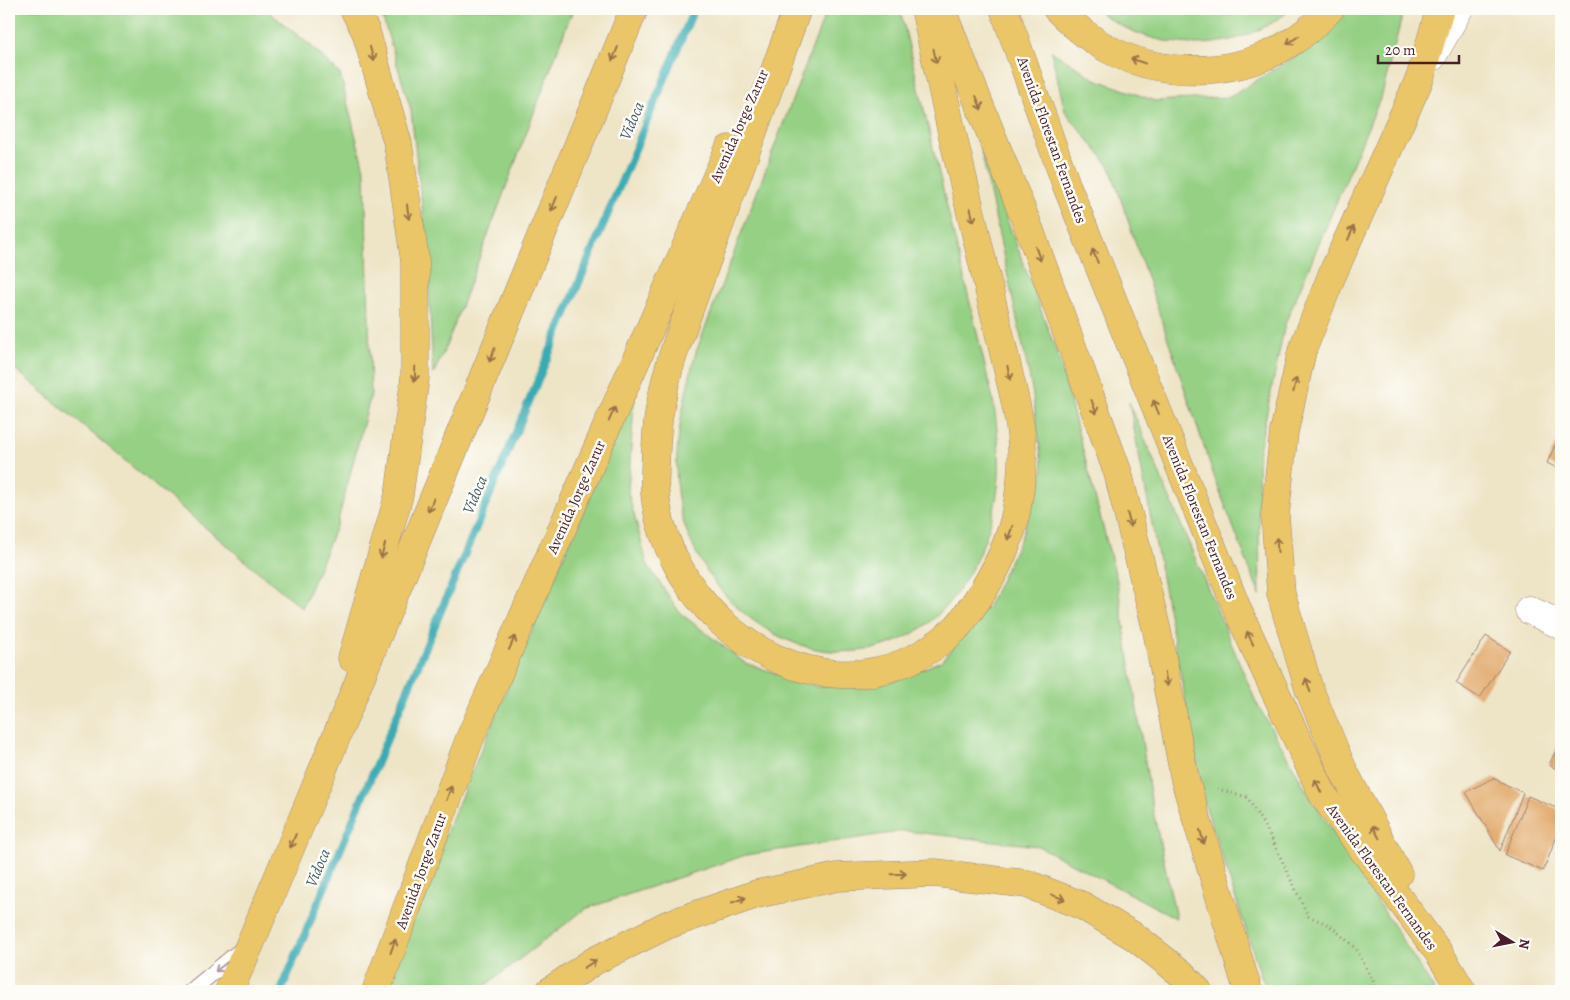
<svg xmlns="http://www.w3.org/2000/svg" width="1570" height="1000" viewBox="0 0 1570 1000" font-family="Alegreya,serif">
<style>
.green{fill:#95d084;stroke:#707858}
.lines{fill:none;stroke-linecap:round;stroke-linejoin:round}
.stream{stroke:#39abb3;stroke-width:8}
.building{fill:#e2a96b}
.service-casing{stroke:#9c8278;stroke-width:17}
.minor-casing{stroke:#9c8278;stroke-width:29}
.tertiary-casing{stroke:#9c8278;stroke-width:29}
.trunk-casing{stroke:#9c8278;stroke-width:29}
.motorway-casing{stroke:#9c8278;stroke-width:29}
.path{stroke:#9c8278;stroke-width:3;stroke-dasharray:1 4;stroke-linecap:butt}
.service{stroke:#fff;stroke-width:15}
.minor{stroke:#fff;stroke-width:28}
.tertiary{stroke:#fff;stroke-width:28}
.trunk{stroke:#eac669;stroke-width:28}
.motorway{stroke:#eac669;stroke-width:28}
.oneway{stroke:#9a724a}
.oneway2{stroke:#ae9aa0}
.labels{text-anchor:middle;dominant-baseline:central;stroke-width:5;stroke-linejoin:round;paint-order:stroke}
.street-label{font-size:15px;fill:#4a1f2b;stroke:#fdfcf7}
.water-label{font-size:16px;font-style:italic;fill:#425e68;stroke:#fdfcf7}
</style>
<rect width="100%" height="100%" fill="#fdfcf7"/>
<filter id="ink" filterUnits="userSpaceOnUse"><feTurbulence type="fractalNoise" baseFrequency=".02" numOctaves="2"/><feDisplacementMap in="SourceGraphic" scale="10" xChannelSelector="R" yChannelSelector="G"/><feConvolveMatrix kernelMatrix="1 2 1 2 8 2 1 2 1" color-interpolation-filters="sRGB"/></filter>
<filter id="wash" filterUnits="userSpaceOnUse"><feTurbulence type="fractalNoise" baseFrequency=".0096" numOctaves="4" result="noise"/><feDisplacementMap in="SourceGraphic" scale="20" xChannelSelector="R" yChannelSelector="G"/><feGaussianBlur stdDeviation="1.12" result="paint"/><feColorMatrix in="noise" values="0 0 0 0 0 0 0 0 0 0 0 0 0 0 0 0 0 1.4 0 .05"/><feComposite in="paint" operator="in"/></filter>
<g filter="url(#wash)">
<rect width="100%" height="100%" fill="#eee4c6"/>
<g class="green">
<polygon points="9,9 265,9 310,45 340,74 365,173 371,394 337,524 302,608 9,364"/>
<polygon points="380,9 573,9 445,349 433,375 427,251 411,110"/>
<path d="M 827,9 L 900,9 L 993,400 C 997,426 1000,450 999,476 C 996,528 967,596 923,627 C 896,646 863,654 830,651 C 785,647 743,619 716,584 C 696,557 680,524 677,490 C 674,443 684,397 696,352 Z"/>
<path d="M 1096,9 L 1292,9 C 1280,18 1267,27 1252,33 C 1202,54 1138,44 1096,9 Z"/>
<polygon points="1343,9 1404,9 1382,94 1285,324 1258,455 1260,596 1216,482 1110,167 1065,111 1051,51 1095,79 1155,101 1230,97 1302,52"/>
<polygon points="981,151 1058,355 1117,581 1152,806 1176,918 1038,846 905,831 746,855 585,909 478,991 385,991 448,828 635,388 628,492 647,564 680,613 745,663 818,687 891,682 941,661 988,606 1021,538 1043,471 1032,389"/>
<polygon points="1129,402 1256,702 1310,796 1435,991 1268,991 1260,973 1205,805"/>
</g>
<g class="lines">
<polyline class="stream" points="281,991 694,9"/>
</g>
<g id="blocks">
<g class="building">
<polygon points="1555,445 1561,448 1561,470 1547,463"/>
<polygon points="1486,636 1510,651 1480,698 1456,683"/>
<polygon points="1561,740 1561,771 1549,765"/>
<polygon points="1493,778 1523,793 1500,851 1466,792"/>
<polygon points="1528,796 1561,810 1561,826 1543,871 1505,855"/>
</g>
</g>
</g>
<g filter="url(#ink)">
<use href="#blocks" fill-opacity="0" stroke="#9c8278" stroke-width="1"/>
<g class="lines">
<defs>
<polyline id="service" points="191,991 242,949"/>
<polyline id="minor" points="1529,610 1561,625"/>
<polyline id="tertiary" points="1432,57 1459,9"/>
<g id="trunk">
<polyline points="941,9 1030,231 1118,473 1157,631 1185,780 1248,991"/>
<polyline points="1004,9 1066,184 1238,611 1323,795 1439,953 1462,991"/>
<polyline points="1398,874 1343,770 1309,689 1281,594 1275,515 1284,432 1302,351 1332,275 1420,78 1440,9"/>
</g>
<g id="motorway">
<path d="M 797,9 L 676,346 C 671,361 666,377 663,393 C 657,417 656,444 655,469 C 655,477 654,486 655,494 C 660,542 686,589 720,621 C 788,684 884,696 954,630 C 959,626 963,620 967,614 C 988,586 1005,555 1014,521 C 1020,495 1024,462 1021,436 C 1020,422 1017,409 1014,396 L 950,124 L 925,9"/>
<path d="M 1057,9 C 1074,26 1093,42 1114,52 C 1168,78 1239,76 1290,43 C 1305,34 1318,22 1330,9"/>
<polyline points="352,658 399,495 415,378 415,261 398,144 366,32 354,9"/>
<polyline points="229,991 251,942 312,796 634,9"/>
<polyline points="376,991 470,738 729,149"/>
<polyline points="550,991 594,961 667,925 757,894 837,877 935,873 1027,884 1083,906 1135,937 1182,974 1198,991"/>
</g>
</defs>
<use href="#service" class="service-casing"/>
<use href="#minor" class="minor-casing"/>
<use href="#tertiary" class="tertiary-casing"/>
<use href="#trunk" class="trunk-casing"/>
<use href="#motorway" class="motorway-casing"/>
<polyline class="path" points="1217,789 1247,797 1271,837 1308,916 1329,925 1356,948 1378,991"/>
<use href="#service" class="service"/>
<use href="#minor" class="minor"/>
<use href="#tertiary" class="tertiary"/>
<use href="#trunk" class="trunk"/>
<use href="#motorway" class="motorway"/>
</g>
<defs><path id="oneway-shaft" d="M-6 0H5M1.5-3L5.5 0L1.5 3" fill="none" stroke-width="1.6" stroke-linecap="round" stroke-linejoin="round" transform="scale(1.25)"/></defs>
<g class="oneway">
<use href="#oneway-shaft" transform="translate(1293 40) rotate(145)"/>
<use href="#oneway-shaft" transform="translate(372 54) rotate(74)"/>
<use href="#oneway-shaft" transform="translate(615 54) rotate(112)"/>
<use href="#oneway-shaft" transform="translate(935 56) rotate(78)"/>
<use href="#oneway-shaft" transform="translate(1138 61) rotate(-161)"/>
<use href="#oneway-shaft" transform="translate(979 103) rotate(68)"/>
<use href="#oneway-shaft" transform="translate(554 204) rotate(112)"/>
<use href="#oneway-shaft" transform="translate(408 212) rotate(82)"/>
<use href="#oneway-shaft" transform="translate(972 215) rotate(77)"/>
<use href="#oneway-shaft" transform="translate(1351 233) rotate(-66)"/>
<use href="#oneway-shaft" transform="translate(1038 254) rotate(70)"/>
<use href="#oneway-shaft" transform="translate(1095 256) rotate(-112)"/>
<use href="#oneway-shaft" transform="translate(492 355) rotate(112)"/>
<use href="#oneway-shaft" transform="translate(1009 373) rotate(77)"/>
<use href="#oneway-shaft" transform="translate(415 374) rotate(92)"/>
<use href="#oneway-shaft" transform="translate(1295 385) rotate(-77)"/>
<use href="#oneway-shaft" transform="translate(1094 407) rotate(70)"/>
<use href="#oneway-shaft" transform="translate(1156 407) rotate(-112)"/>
<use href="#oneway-shaft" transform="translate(612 414) rotate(-66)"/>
<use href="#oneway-shaft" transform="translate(431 505) rotate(112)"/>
<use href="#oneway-shaft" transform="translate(1129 520) rotate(76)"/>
<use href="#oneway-shaft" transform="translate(1010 533) rotate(109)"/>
<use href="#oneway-shaft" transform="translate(1277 545) rotate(-94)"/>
<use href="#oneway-shaft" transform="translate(383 551) rotate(106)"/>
<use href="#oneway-shaft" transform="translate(1250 638) rotate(-115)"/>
<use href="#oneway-shaft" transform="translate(512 643) rotate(-66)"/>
<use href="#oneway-shaft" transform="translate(1166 679) rotate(79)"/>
<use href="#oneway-shaft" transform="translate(1308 685) rotate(-108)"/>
<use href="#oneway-shaft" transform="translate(1318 786) rotate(-115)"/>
<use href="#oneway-shaft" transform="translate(449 793) rotate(-70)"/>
<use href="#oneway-shaft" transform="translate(1376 832) rotate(-118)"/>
<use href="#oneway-shaft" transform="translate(1202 837) rotate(74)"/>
<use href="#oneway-shaft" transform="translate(293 841) rotate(112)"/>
<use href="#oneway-shaft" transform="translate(899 874) rotate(-2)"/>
<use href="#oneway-shaft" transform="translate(1058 897) rotate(21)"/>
<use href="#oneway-shaft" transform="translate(739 900) rotate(-19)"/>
<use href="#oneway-shaft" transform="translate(393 946) rotate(-70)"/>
<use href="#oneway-shaft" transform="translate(590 964) rotate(-32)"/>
</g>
<use class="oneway2" href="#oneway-shaft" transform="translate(221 967) rotate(141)"/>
</g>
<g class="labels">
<g class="street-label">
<text transform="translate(739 126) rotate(-66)">Avenida Jorge Zarur</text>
<text transform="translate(1052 140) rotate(70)">Avenida Florestan Fernandes</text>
<text transform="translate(576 497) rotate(-66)">Avenida Jorge Zarur</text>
<text transform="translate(1200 517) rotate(68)">Avenida Florestan Fernandes</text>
<text transform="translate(421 871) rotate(-70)">Avenida Jorge Zarur</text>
<text transform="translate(1382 877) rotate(54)">Avenida Florestan Fernandes</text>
</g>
<g class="water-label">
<text transform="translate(632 121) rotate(-67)">Vidoca</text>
<text transform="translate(475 495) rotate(-67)">Vidoca</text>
<text transform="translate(318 868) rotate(-67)">Vidoca</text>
</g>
</g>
<rect width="1570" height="1000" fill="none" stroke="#fdfcf7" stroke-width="30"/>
<g transform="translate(1512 942) rotate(100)" stroke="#fdfcf7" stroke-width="4" paint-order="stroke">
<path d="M0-4L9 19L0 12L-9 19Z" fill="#4a1f2b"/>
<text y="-8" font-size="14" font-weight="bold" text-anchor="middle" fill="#4a1f2b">N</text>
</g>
<path d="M1378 55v8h81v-8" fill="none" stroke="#4a1f2b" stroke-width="2.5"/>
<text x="1385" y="55" font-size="15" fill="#4a1f2b" stroke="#fdfcf7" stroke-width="4" paint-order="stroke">20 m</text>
</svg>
